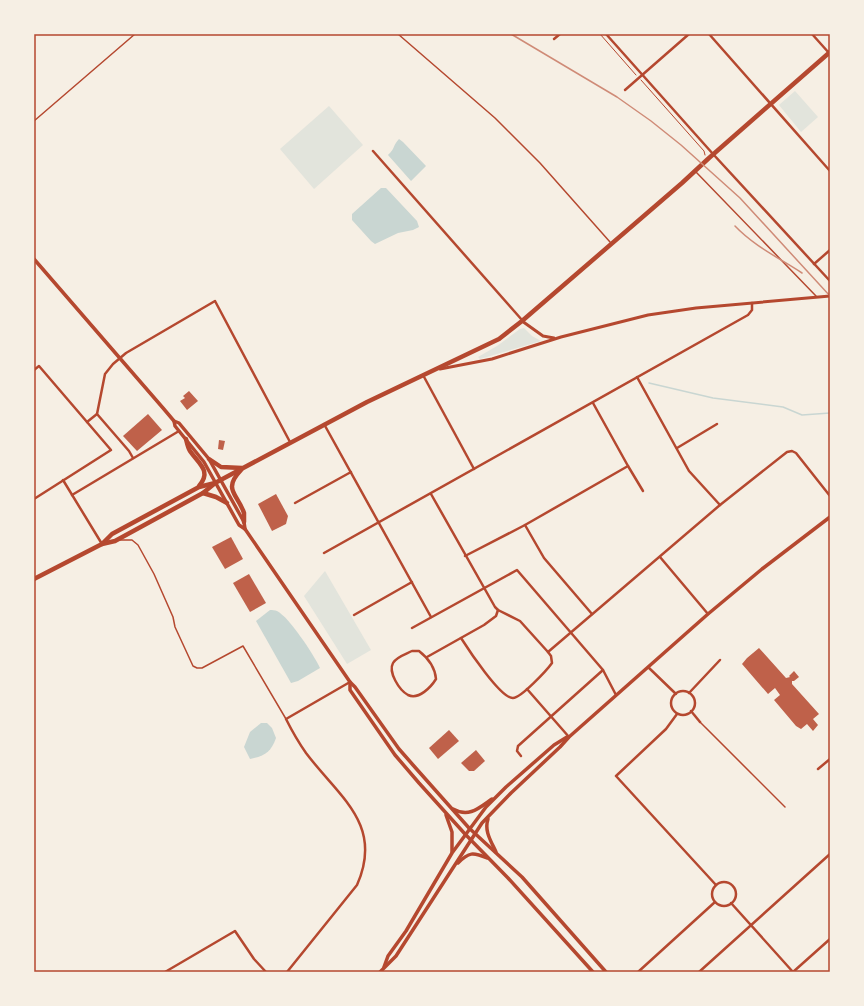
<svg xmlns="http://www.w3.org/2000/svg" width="864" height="1006" viewBox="0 0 864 1006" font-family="Overpass,sans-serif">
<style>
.green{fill:#e2e4dc}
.water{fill:#c9d6d2}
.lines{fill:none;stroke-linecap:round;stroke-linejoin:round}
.stream{stroke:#c9d6d2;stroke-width:1.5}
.building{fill:#bf614a}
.path{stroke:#b5482f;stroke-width:1}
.service{stroke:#b5482f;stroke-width:1.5}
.minor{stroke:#b5482f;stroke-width:2.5}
.tertiary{stroke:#b5482f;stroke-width:3}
.secondary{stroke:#b5482f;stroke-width:3.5}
.trunk{stroke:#b5482f;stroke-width:4.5}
.rail{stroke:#cf8b77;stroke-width:1.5}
.neatline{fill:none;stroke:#b5482f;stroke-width:1.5}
</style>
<rect width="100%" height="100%" fill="#f6efe4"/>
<g class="green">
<polygon points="795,91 818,117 801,132 779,105"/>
<polygon points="329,106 363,145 314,189 280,149"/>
<polygon points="524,328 532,336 541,341 480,359 478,357 497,346 520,329"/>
<polygon points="325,571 371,650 347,664 304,596"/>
</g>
<g class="water">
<path d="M 399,139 L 403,142 L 426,166 L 411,181 L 388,155 C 395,149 393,145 399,139 Z"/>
<polygon points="381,188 386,188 417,221 419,227 413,230 398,233 375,244 371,241 352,220 352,214"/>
<path d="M 270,610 C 272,610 275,610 277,611 C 289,617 314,655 320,668 L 298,681 L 291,683 L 256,621 Z"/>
<path d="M 261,723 L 267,723 L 272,728 L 276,738 C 271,752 265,756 250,759 L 244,747 L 250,732 Z"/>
</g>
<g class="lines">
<polyline class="stream" points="649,383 713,398 783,407 802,415 830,413"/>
</g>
<g class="building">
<polygon points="189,391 198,401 187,410 180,401 185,398 183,396"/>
<polygon points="148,414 162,430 137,451 123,436"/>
<polygon points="219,440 225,441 223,450 218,449"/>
<polygon points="276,494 288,516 286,524 272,531 258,504"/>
<polygon points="231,537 243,559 225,569 212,547"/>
<polygon points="249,574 266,603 250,612 233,583"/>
<polygon points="759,648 786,678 790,677 789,676 794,671 799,677 794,681 792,681 792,684 819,714 813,719 818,725 813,731 807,724 801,729 796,726 774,700 780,695 775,688 768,694 742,664 747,658"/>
<polygon points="449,730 459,741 438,759 429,748"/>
<polygon points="476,750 485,761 474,771 469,771 461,763"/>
</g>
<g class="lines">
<g class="path">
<polyline points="600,34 636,75"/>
<polyline points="641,80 704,151 705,155"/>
</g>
<g class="service">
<polyline points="398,34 495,118 540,163 610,242"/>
<polyline points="34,121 135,34"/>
<polyline points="696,172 816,296"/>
<polyline points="120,540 132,540 138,545 154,574 173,617 175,627 193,666 197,668 202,668 243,646 286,719"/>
<polyline points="700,722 785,807"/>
</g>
<g class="minor">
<polyline points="606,34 713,154 830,281"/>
<polyline points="709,34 830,171"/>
<polyline points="812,34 829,53"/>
<polyline points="554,39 560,34"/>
<polyline points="625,90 689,34"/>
<polyline points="373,151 522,320"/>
<polyline points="814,264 830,250"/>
<polyline points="34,370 39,366 111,450 34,499"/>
<polyline points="423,375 474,469"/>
<polyline points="637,377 689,471 720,505"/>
<polyline points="593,403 628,466 643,491"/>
<polyline points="87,422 97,414"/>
<polyline points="324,424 431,617"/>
<polyline points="677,448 717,424"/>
<polyline points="133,458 129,451 97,414 105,374 113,364 126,353 215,301 290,442"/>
<polyline points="63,480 102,544"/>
<path d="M 431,494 L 495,607 L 498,610 L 520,621 L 548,652 L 551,656 L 552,663 C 547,670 521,698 513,698 C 501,699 468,649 461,638"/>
<polyline points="72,495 179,431"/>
<polyline points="295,503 351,472"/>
<polyline points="525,525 544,558 592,614"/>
<polyline points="324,553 748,315 752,310 752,303"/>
<polyline points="465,556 525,525 628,466"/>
<polyline points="660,557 708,614"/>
<polyline points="354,615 412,582"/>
<polyline points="412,628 517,570 603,670 616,695"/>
<path d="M 412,651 L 419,651 C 428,658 435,667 436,679 C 431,687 419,700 408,695 C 399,690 388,672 393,663 C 396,657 406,654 412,651 Z"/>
<polyline points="548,652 720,505 787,452 792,451 796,453 830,496"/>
<polyline points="427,657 484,625 496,616 498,610"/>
<polyline points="648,667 676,694"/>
<polyline points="527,689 569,737"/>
<circle cx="683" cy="703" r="12"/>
<polyline points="689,693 720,660"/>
<polyline points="691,711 700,722"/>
<polyline points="677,714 666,729 616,776 716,885"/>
<polyline points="521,756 517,751 518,746 603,670"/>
<polyline points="818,769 830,759"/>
<circle cx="724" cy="894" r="12"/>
<polyline points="731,903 793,972"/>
<polyline points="165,972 235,931 254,959 266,972"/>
<path d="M 287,972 L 357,885 C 384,824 339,797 306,753 C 299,743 292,731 286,719 L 350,682"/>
<polyline points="638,972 715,902"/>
<polyline points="699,972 830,854"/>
<polyline points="793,972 830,939"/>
</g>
<g class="tertiary">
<polyline points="522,321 543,336 554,338"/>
<polyline points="440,369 492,359 561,337 648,315 696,308 830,296"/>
</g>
<g class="secondary">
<polyline points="34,259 163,408 174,421 179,423 209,459 244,522 245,529"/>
<polyline points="174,421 175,426 204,462 239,525 245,529 350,682 355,687 399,749 413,765 469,828 522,877 606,972"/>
<polyline points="350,682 350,690 395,755 419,783 465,834 508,878 593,972"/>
<path d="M 453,809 C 469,818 479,808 492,799"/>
<polyline points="446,815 452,832 452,852"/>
<path d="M 488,819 C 484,831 491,841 496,852"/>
<path d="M 458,863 C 469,852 473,852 487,858"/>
<polyline points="384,967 388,956 406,931 452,853 486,807 506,787 554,745 567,737"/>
<polyline points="380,972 396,956 482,823 511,793 560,747 569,737 708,614 762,569 830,517"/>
</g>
<g class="trunk">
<path d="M 186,439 C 187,443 188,448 190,451 C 199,464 212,471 199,486"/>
<polyline points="209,459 221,467 242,468"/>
<path d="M 241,470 C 222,490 238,494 244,513 C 244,516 244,520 244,522"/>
<polyline points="203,493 216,497 227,503"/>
<polyline points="102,544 112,534 199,487 215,483 367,402 499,339 522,321 682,183 709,158 830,52"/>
<polyline points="34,579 102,544 115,541 203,493 214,484"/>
</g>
<g class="rail">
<polyline points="511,34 617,97 651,121 681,145 740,198 830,296"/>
<path d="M 735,226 C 754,246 779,258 802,273"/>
</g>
</g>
<rect width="864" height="1006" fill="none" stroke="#f6efe4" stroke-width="70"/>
<rect x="35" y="35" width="794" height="936" class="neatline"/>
</svg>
